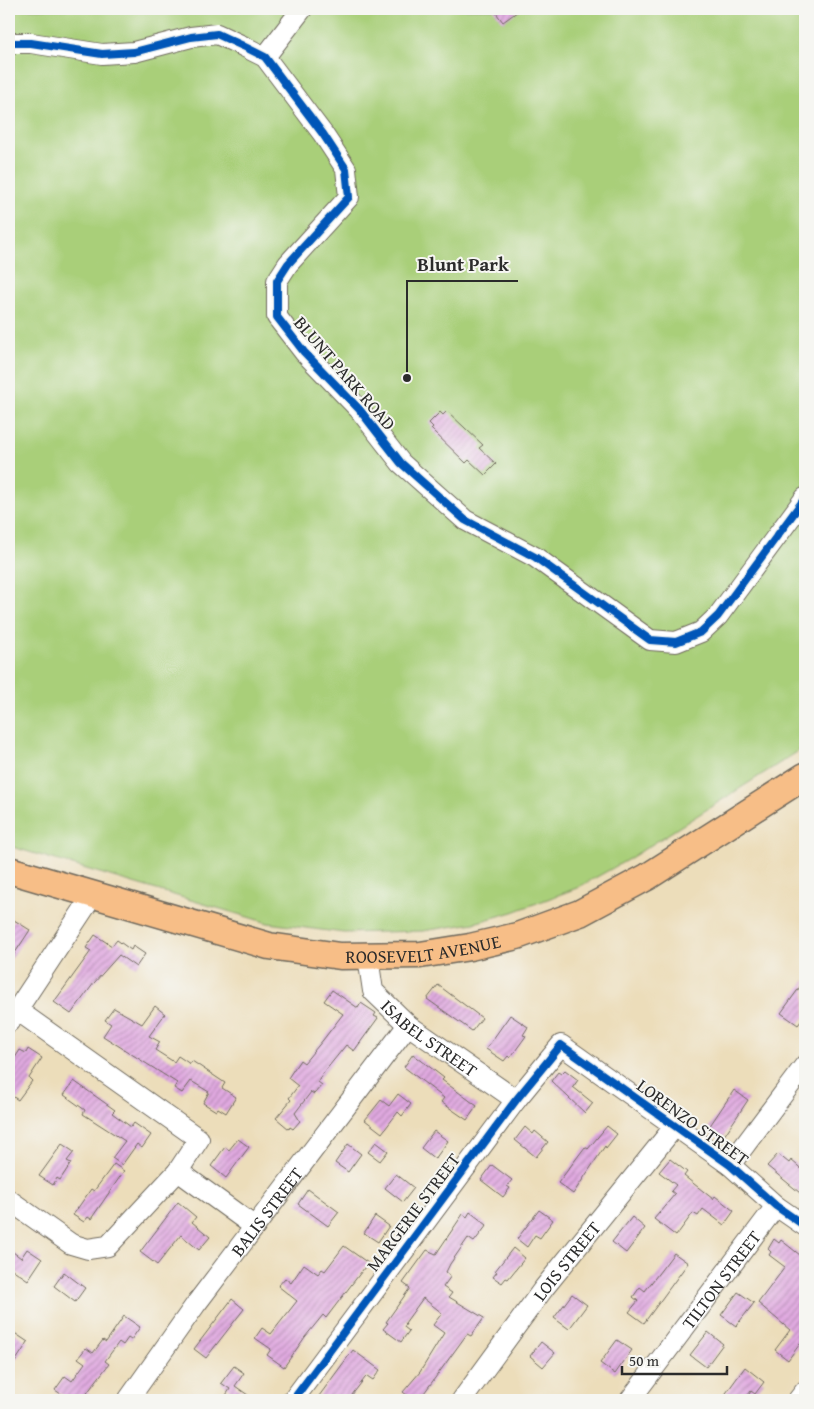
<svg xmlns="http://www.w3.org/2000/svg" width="814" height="1409" viewBox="0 0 814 1409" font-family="'Gentium Book Plus',serif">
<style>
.park{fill:#a9cf79;stroke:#6a7d52}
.building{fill:url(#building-hatch)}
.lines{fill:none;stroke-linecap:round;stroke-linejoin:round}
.minor-casing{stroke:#6f695d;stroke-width:22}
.major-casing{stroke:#6f695d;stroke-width:29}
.minor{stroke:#fff;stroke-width:20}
.major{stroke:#f7be87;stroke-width:26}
.cycleway-casing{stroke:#f6f6f2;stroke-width:11}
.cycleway{stroke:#0057b8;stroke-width:8}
.labels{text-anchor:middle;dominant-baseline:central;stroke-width:4;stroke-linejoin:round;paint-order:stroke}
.street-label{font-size:18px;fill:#2b2b2b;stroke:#f6f6f2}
.leader{fill:none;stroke:#2b2b2b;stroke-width:2}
.callout-dot{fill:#2b2b2b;stroke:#f6f6f2;stroke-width:2}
.callout-label{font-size:19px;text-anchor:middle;font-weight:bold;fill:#2b2b2b;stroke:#f6f6f2;stroke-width:4;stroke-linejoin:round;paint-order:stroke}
</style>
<defs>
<pattern id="building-hatch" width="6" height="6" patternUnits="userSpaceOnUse" patternTransform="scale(1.25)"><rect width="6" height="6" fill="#e0a9e0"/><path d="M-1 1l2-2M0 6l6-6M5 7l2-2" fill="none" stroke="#b68ab6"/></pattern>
</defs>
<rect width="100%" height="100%" fill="#f6f6f2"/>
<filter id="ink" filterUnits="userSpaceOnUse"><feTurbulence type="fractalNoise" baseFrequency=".02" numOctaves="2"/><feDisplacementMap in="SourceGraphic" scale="10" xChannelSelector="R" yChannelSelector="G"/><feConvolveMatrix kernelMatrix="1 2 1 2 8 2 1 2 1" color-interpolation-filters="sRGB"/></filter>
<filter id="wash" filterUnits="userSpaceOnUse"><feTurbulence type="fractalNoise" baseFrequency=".0096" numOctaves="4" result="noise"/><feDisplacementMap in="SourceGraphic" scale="20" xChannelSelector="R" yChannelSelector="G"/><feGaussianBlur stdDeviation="1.12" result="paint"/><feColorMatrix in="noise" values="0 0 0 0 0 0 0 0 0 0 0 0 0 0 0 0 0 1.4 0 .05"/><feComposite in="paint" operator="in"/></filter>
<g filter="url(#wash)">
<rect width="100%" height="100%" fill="#ecddba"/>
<polygon class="park" points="9,9 805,9 805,747 629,859 577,888 513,912 474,923 423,931 344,933 268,923 9,846"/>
<g id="blocks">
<g class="building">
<polygon points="493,9 521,9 503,22"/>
<polygon points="447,411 483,445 479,448 496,464 485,475 469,460 466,463 431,429 433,427 429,423 440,412 443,415"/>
<polygon points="14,920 30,930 9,962 9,927"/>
<polygon points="95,935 112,946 117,940 131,950 133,946 145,954 136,967 119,955 94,983 71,1014 54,1002 91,951 86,948"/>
<polygon points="805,980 805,1016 798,1025 781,1013"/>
<polygon points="438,985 482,1018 472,1031 427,999"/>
<polygon points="332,990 358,1008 361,1003 376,1013 374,1016 378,1018 354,1051 346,1045 321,1076 318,1082 322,1085 314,1094 311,1092 295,1113 300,1121 293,1129 290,1127 289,1129 276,1118 291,1100 289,1098 298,1086 288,1078 300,1060 304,1063 323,1040 343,1014 324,1001"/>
<polygon points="155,1006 165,1014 149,1036 160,1042 155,1050 174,1062 178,1056 190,1064 192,1061 225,1083 222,1088 236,1097 226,1113 218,1108 216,1111 203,1103 209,1092 191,1081 182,1093 174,1088 177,1083 103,1036 111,1024 105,1020 114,1008 142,1024"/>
<polygon points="510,1015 528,1027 523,1035 526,1036 510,1058 508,1056 504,1061 486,1049"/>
<polygon points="28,1049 42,1058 29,1078 32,1081 18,1100 9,1094 9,1067 20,1050 26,1053"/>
<polygon points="413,1054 444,1078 442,1080 477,1106 467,1120 441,1102 444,1098 404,1067"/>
<polygon points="565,1070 578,1080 573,1087 593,1103 585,1113 551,1081 558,1072 561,1074"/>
<polygon points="74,1081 115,1110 112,1113 131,1127 134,1123 151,1135 142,1148 137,1144 122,1165 112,1158 125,1141 83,1114 85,1110 64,1095"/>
<polygon points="734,1090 748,1100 722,1139 707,1130"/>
<polygon points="398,1094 411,1104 402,1116 398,1112 382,1133 365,1120 381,1100 389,1106"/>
<polygon points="607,1126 617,1134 606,1148 605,1146 573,1194 558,1183 585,1147 588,1149"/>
<polygon points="525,1127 533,1134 535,1131 548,1142 536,1157 515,1140"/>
<polygon points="434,1131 448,1141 435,1159 421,1148"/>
<polygon points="238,1139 249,1147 226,1178 211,1166 225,1147 229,1150"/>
<polygon points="376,1142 388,1151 380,1161 368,1152"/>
<polygon points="62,1144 74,1152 67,1161 71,1163 60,1180 57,1178 53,1185 39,1176"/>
<polygon points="348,1144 361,1154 348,1172 335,1163"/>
<polygon points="778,1154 789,1163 791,1160 805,1172 805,1197 767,1166"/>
<polygon points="670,1159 687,1172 684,1176 713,1199 715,1196 734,1211 724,1225 703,1209 698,1216 693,1213 676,1236 654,1219 675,1194 671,1191 676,1185 659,1172"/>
<polygon points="114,1164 124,1171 91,1219 88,1217 84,1222 73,1215 91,1189 94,1191"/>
<polygon points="492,1165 512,1180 507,1186 510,1188 503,1197 481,1180"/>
<polygon points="396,1174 414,1188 403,1202 385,1188"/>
<polygon points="308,1189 339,1212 328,1226 298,1204"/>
<polygon points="178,1202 196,1217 192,1222 210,1237 199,1250 181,1235 157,1265 140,1252"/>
<polygon points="539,1210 553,1220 540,1238 535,1235 527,1247 517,1239"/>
<polygon points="470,1212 487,1225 474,1242 468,1238 450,1264 446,1272 451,1276 443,1287 452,1293 449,1297 484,1318 471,1336 467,1334 419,1400 413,1400 403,1392 420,1372 444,1333 433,1325 442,1313 423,1298 405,1323 406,1324 404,1327 409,1331 401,1342 383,1329 388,1323 386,1322 410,1288 403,1283 427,1250 436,1254 463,1214 467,1217"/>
<polygon points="375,1216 389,1226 378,1242 364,1233"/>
<polygon points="632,1217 645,1228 626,1253 612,1242"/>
<polygon points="774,1239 779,1243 781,1240 805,1259 805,1337 788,1360 775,1350 790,1330 758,1303 785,1267 769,1255 771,1252 768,1249"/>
<polygon points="344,1246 368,1263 326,1318 323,1315 305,1337 284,1367 267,1355 271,1349 255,1338 262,1328 271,1334 297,1301 278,1286 285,1278 291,1283 304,1264 318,1274 322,1269 325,1271"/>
<polygon points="513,1248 525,1258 508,1279 506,1278 502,1283 493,1277 497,1272 495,1271"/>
<polygon points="9,1249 21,1258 27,1249 42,1259 28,1280 9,1267"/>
<polygon points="674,1253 688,1263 644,1323 629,1312 638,1301 633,1297 640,1287 645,1291"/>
<polygon points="64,1272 85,1288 75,1302 54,1286"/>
<polygon points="738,1292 754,1303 736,1326 721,1315"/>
<polygon points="572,1294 587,1305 569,1329 554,1318"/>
<polygon points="232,1299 244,1309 206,1358 194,1349"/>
<polygon points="124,1316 140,1327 131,1340 128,1338 123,1345 119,1342 105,1361 109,1364 87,1393 97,1400 70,1400 55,1390 65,1376 72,1381 85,1363 78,1358 86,1348 93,1353 103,1340 106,1342"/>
<polygon points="13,1332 28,1342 9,1371 9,1339"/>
<polygon points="708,1332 723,1344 706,1367 690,1355"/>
<polygon points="617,1340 632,1350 615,1374 600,1363"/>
<polygon points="541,1342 555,1353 543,1367 530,1356"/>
<polygon points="353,1350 380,1370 373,1380 367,1376 365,1378 348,1400 316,1400"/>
<polygon points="234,1366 244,1373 235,1386 255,1400 223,1400 230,1389 221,1383"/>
<polygon points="745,1367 764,1382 755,1394 751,1391 745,1400 721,1400"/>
</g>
</g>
</g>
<g filter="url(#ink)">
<use href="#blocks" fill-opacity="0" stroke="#6f695d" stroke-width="1"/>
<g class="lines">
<defs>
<g id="minor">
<polyline points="9,43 31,43 102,54 134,52 191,37 217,34 243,46 265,57 323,134 346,169 349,197 288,264 277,281 277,317 304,352 359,409 401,463 465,520 535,557 650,640 676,642 701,632 718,616 805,498"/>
<polyline points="265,57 302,9"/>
<path id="s1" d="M 368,957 L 373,991 L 408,1025 L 516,1100"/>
<polyline points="17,1010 199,1139 178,1171"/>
<polyline points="9,1022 93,895"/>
<polyline points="730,1165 805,1065"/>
<polyline points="9,1200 71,1244 88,1249 108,1246 178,1171 255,1227"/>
<path id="s2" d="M 128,1400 L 196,1304 L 408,1025"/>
<polyline points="293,1400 516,1100 561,1045 730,1165 776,1206 805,1226"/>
<path id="s3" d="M 462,1400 L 544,1288 L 675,1126"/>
<path id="s4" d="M 630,1400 L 776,1206"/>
<polyline points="798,1400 805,1391"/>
</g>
<g id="major">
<path id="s5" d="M 9,870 L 269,946 L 340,956 L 420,955 L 470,947 L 517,936 L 580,913 L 647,877 L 805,776"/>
</g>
</defs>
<use href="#minor" class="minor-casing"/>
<use href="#major" class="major-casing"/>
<use href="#minor" class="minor"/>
<use href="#major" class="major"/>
<defs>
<g id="cycleway">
<polyline points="9,43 31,43 102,54 134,52 191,37 217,34 243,46 265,57 323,134 346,169 349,197 288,264 277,281 277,317 304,352 359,409 401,463 465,520 535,557 650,640 676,642 701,632 718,616 805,498"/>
<polyline points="293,1400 516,1100 561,1045 730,1165 776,1206 805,1226"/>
</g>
</defs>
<use href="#cycleway" class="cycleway-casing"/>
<use href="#cycleway" class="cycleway"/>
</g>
</g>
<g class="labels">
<g class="street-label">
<text transform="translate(345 373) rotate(49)">BLUNT PARK ROAD</text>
<text stroke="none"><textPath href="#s5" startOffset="426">ROOSEVELT AVENUE</textPath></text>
<text stroke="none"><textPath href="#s1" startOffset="108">ISABEL STREET</textPath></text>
<text transform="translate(693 1122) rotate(36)">LORENZO STREET</text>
<text stroke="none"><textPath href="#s2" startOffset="234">BALIS STREET</textPath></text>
<text transform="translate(413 1212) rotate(-53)">MARGERIE STREET</text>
<text stroke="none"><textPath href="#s3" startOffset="174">LOIS STREET</textPath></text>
<text stroke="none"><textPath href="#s4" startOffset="151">TILTON STREET</textPath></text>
</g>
</g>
<path class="leader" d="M407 378L407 281H518"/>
<circle class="callout-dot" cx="407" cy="378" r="5"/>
<g class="callout-label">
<text x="463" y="271">Blunt Park</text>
</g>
<rect width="814" height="1409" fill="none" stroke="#f6f6f2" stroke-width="30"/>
<path d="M622 1366v8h105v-8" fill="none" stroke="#2b2b2b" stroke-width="2.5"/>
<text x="629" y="1366" font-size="15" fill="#2b2b2b" stroke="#f6f6f2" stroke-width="4" paint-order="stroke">50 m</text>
</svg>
